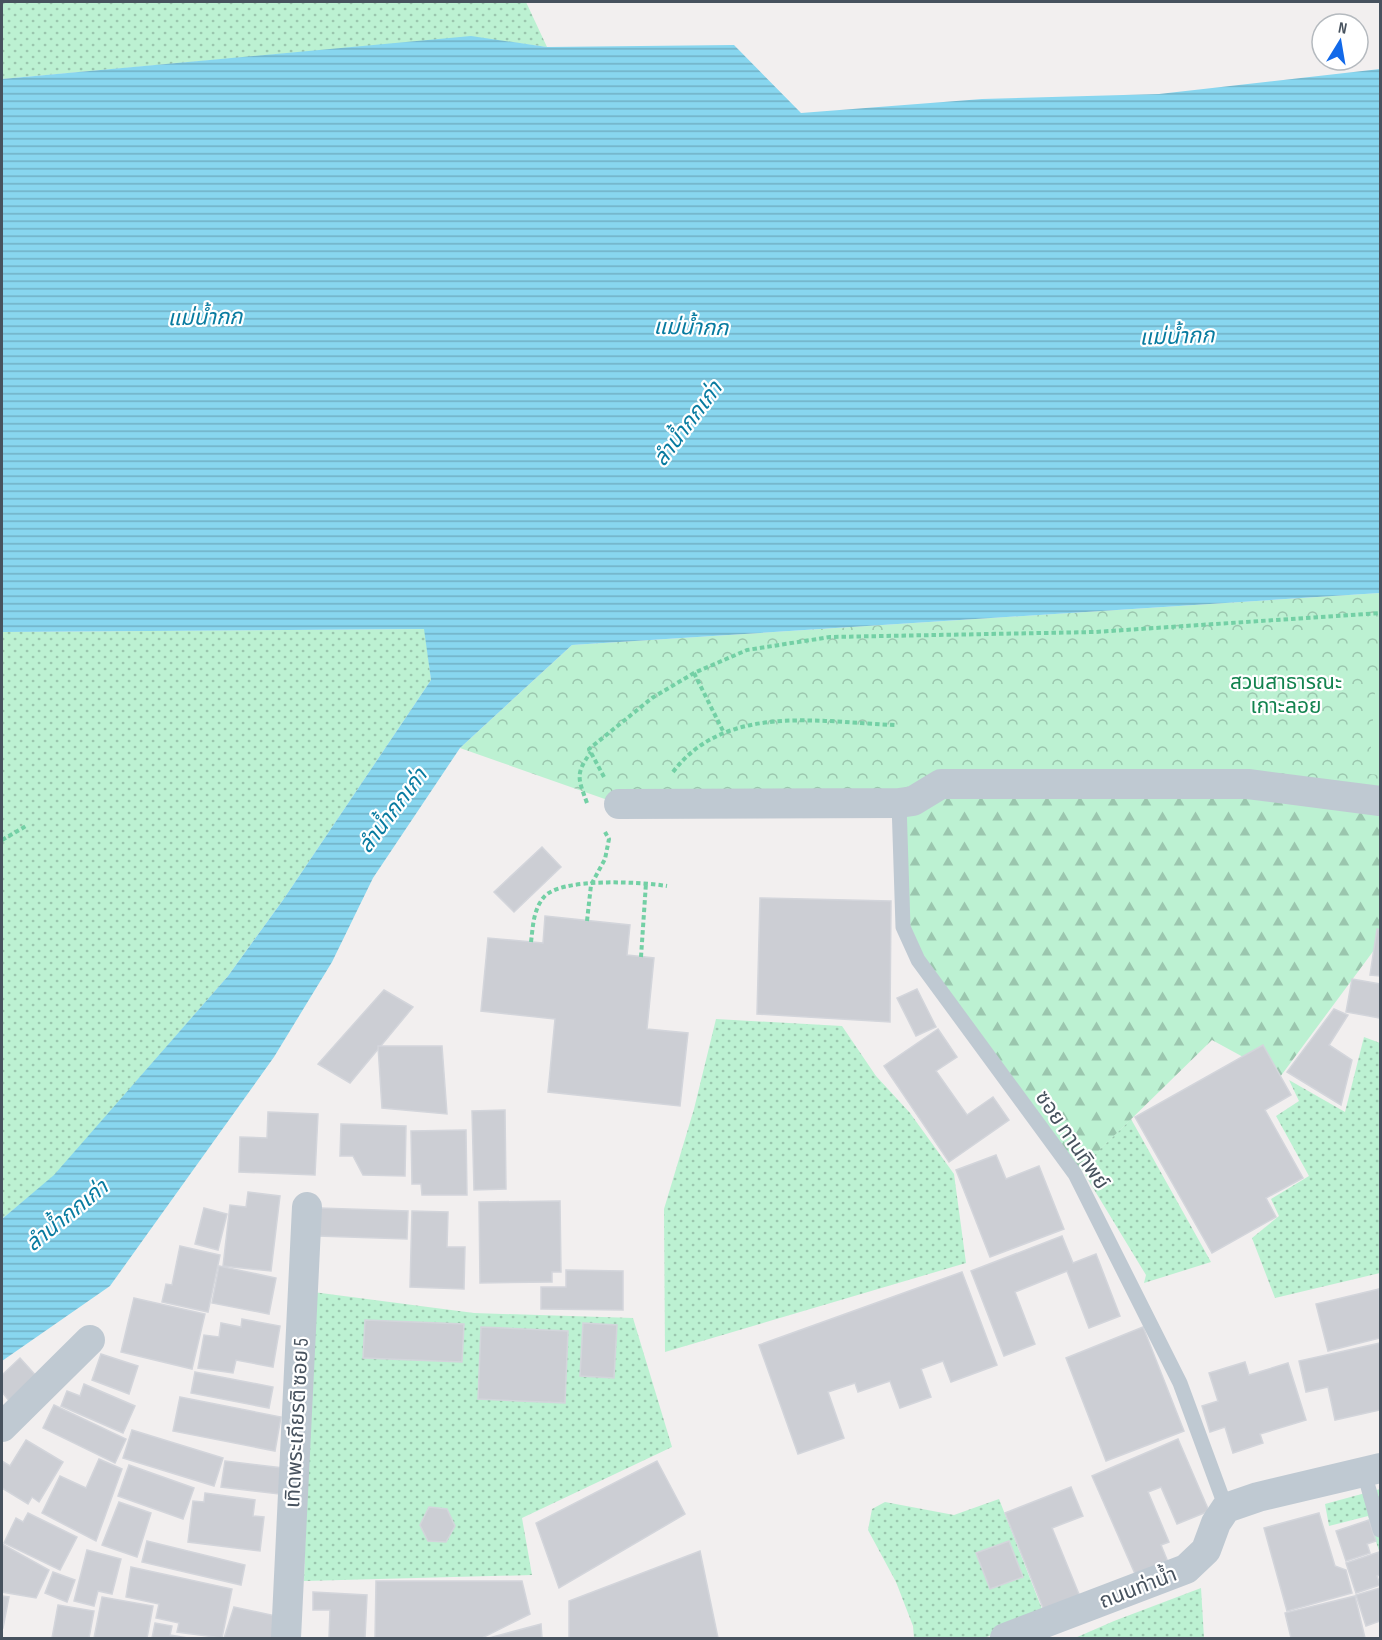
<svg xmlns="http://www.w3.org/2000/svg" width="1382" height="1640" viewBox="0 0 1382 1640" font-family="'Sofia Sans Condensed','Noto Sans Thai',sans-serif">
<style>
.grass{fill:url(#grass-dots)}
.forest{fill:url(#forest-firs)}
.park{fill:url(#park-crowns)}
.pitch{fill:#bcf1d2}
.water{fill:url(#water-rules)}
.building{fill:#ccced4;stroke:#d3d5db;stroke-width:1.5}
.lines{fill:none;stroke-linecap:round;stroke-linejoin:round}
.path{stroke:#73d0a5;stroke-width:4;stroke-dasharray:4.5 3;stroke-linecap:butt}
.service{stroke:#bfc9d2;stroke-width:15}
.minor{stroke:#bfc9d2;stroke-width:30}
.labels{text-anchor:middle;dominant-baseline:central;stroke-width:4.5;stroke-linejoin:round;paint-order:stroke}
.park-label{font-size:21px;fill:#13834f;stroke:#fff}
.street-label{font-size:21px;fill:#47525e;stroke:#fff}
.water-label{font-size:22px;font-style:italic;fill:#087ba0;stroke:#fff}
</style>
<defs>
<pattern id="grass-dots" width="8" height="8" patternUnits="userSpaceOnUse" patternTransform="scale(1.5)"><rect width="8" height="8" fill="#bcf1d2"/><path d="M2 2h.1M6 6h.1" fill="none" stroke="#9bc6ae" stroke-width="1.8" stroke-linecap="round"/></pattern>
<pattern id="forest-firs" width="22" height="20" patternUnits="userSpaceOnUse" patternTransform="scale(1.5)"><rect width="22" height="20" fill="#bcf1d2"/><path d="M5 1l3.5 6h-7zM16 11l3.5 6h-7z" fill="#9bc6ae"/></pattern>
<pattern id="park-crowns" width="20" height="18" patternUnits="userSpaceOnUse" patternTransform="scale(1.5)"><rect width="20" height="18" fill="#bcf1d2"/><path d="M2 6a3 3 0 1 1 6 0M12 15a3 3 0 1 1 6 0" fill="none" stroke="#9bc6ae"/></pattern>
<pattern id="water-rules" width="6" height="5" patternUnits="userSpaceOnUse" patternTransform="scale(1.5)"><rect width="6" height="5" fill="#88d6ef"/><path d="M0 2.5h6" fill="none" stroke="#71b0c5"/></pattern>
</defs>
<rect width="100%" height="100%" fill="#f2efef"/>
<g class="grass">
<polygon points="2,2 526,2 547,47 471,37 2,79"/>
<polygon points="425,629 431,680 283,900 228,976 54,1176 2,1219 2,632"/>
<polygon points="716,1019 842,1026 876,1076 910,1113 954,1174 966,1263 665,1352 664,1209 694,1109"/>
<polygon points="1364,1037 1380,1043 1380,1273 1275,1298 1252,1238 1279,1216 1271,1199 1309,1176 1276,1116 1299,1101 1289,1080 1345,1112"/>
<polygon points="1131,1119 1211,1262 1144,1283 1146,1275 1081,1168"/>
<polygon points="313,1292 474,1313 633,1318 672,1447 522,1518 532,1575 304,1581"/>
<polygon points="1380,1489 1380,1554 1368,1516 1329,1526 1325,1504"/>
<polygon points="999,1499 1044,1614 984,1638 914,1638 913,1626 896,1582 868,1530 872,1509 885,1502 954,1515"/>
<polygon points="1201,1588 1204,1638 1075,1638 1114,1621"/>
</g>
<polygon class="forest" points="941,784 1380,801 1380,942 1280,1077 1212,1040 1075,1174 903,927 899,803"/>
<polygon class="park" points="1380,593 1380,801 941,784 913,801 619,804 460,748 572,645"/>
<polygon class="pitch" points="1380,689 1380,775 1369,774 1375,691"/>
<polygon class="water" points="471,36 547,47 734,45 801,113 982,99 1159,94 1380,69 1380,593 572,645 460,748 373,878 332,962 274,1057 110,1286 2,1361 2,1219 54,1175 228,976 283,900 431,680 424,629 2,632 2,79"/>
<g class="building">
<polygon points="542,847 561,867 514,912 494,892"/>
<polygon points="760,898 891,901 890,1022 757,1014"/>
<polygon points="545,916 630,925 627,955 654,958 647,1029 688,1033 680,1106 548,1092 555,1019 481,1011 488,938 543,943"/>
<polygon points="1377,929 1380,930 1380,976 1370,975"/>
<polygon points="1352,979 1380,984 1380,1018 1346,1012"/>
<polygon points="917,989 936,1027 916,1036 897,998"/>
<polygon points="384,990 413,1007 350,1083 318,1064"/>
<polygon points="1334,1009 1348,1015 1329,1045 1352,1060 1341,1105 1287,1072"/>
<polygon points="938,1029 957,1057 936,1071 967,1115 993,1097 1009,1120 949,1162 884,1066"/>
<polygon points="1263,1045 1291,1095 1265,1110 1303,1178 1266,1198 1276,1217 1212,1253 1135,1117"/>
<polygon points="378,1046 442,1046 447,1114 382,1108"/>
<polygon points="505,1110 506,1189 474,1190 472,1111"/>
<polygon points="268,1112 318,1114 315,1175 239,1172 240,1137 267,1138"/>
<polygon points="341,1124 406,1126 405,1176 363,1175 353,1156 340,1156"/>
<polygon points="466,1130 467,1195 422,1195 421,1184 412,1184 411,1131"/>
<polygon points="996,1155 1006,1179 1039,1166 1064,1229 990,1257 956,1170"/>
<polygon points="248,1192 280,1196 271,1271 223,1266 230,1205 246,1207"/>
<polygon points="560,1201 561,1272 552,1272 552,1282 480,1283 479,1202"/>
<polygon points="204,1208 227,1214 218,1250 195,1244"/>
<polygon points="319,1208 408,1211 407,1239 318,1236"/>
<polygon points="412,1211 448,1212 447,1247 465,1247 464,1289 410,1287"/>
<polygon points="1062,1236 1073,1263 1096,1254 1120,1316 1089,1328 1067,1271 1015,1292 1035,1344 1004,1356 971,1271"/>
<polygon points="180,1246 220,1255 208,1312 162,1302 166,1284 172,1285"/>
<polygon points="219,1266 276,1278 269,1314 212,1303"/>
<polygon points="566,1270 623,1271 623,1310 541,1309 541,1287 566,1287"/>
<polygon points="962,1272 997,1365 951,1382 943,1361 921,1369 931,1397 900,1408 890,1381 858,1392 855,1383 828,1392 844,1438 798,1454 759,1345"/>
<polygon points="1379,1289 1380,1338 1328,1351 1316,1304"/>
<polygon points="134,1298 205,1314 192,1369 121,1352"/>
<polygon points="242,1319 280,1326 273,1367 236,1360 233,1373 198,1368 204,1335 219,1337 221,1323 241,1327"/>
<polygon points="365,1320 464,1324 462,1362 363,1358"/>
<polygon points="583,1323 617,1325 614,1378 580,1376"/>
<polygon points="481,1327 568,1331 565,1403 478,1399"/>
<polygon points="1143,1327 1184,1431 1106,1461 1066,1358"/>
<polygon points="1380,1343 1380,1410 1335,1420 1328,1387 1306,1392 1299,1361"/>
<polygon points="101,1354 138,1366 129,1394 92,1380"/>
<polygon points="20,1358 38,1378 10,1402 2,1392 2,1375"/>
<polygon points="1245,1362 1249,1375 1288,1363 1306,1420 1260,1434 1263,1443 1233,1453 1225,1427 1210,1432 1202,1406 1218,1401 1209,1373"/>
<polygon points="195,1372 273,1387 269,1408 191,1393"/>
<polygon points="84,1384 135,1406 123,1433 61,1406 67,1391 80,1396"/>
<polygon points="180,1397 281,1417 275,1451 173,1431"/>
<polygon points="54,1405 126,1439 115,1463 43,1428"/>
<polygon points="132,1430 223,1458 214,1486 123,1458"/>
<polygon points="1178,1439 1209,1511 1177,1524 1161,1487 1148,1492 1169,1542 1161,1545 1168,1562 1136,1576 1092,1476"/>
<polygon points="26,1440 63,1462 39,1502 32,1497 28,1504 2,1488 2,1461 10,1466"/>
<polygon points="99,1459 122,1469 96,1541 42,1513 60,1476 86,1488"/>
<polygon points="225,1461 283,1468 279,1494 221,1487"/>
<polygon points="657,1461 685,1514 559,1588 536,1523"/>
<polygon points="129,1465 194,1488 183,1519 118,1496"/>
<polygon points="1071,1487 1083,1516 1052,1528 1081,1599 1045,1613 1005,1513"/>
<polygon points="205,1493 255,1500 253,1516 264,1517 260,1551 188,1542 193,1501 204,1502"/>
<polygon points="119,1502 151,1513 137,1557 102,1545"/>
<polygon points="429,1507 447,1509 455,1526 446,1542 428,1541 420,1525"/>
<polygon points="28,1513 77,1537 60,1570 4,1543 16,1518 23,1522"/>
<polygon points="1319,1513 1335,1566 1346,1570 1352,1593 1287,1611 1264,1528"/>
<polygon points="1369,1520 1376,1541 1367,1544 1370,1553 1346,1561 1336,1531"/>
<polygon points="147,1541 245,1565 241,1585 142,1562"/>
<polygon points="1009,1541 1023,1577 990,1589 976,1553"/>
<polygon points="2,1544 49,1570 36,1598 2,1592"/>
<polygon points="87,1550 121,1559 112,1594 98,1591 94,1606 74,1601"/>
<polygon points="700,1551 718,1638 569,1638 569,1601"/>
<polygon points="1379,1552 1380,1575 1377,1576 1380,1585 1356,1593 1346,1563"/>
<polygon points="131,1567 232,1589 222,1638 177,1632 179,1623 156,1618 159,1604 126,1597"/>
<polygon points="53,1572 75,1580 67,1602 45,1593"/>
<polygon points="376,1581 522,1581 530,1614 482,1638 375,1638"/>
<polygon points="1380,1588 1380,1621 1366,1626 1356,1595"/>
<polygon points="313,1592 367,1595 365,1638 329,1638 330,1610 313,1610"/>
<polygon points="2,1596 9,1597 3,1628 2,1628"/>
<polygon points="1355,1596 1365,1638 1291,1638 1285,1613"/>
<polygon points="102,1597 153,1606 147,1638 94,1638"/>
<polygon points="58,1605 94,1611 89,1638 52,1638"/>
<polygon points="234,1607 276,1616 272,1638 224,1638"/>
<polygon points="155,1623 172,1626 170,1635 188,1638 152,1638"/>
<polygon points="541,1624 542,1638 489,1638"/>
</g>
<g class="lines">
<g class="path">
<polyline points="694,673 723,731"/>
<path d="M 673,772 C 725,703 819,722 895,725"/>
<polyline points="604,777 589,749 652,698 694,673 747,650 830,637 1095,632 1380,613"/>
<path d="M 587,803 C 578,778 575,774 591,752"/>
<polyline points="2,840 26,826"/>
<polyline points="587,921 591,885 605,859 609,839 605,832"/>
<path d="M 531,942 C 533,927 533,910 544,897 C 561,877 642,882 667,886"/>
<polyline points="641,957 646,883"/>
</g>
<g class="service">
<polyline points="899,803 903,927 918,960 1075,1174 1180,1383 1226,1508"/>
<polyline points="1364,1472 1380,1530"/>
</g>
<g class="minor">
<polyline points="619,804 899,803 913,801 941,784 1248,784 1380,801"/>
<polyline points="2,1427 90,1340"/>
<polyline points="286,1638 307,1207"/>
<polyline points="1005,1638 1186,1569 1206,1550 1216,1523 1226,1508 1258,1497 1380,1468"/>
</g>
</g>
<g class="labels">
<g class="park-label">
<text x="1286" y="682">สวนสาธารณะ<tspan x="1286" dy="24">เกาะลอย</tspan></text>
</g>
<g class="street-label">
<text transform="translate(1072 1140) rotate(56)">ซอย ทานทิพย์</text>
<text transform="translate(297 1423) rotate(-87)">เทิดพระเกียรติ ซอย 5</text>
<text transform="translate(1138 1588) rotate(-21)">ถนนท่าน้ำ</text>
</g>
<g class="water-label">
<text transform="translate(205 318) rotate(-1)">แม่น้ำกก</text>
<text transform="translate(691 328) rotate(1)">แม่น้ำกก</text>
<text transform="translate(1177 337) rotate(-2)">แม่น้ำกก</text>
<text transform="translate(688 424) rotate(-53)">ลำน้ำกกเก่า</text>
<text transform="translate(393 811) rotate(-53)">ลำน้ำกกเก่า</text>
<text transform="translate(67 1216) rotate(-39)">ลำน้ำกกเก่า</text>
</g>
</g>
<rect width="1382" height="1640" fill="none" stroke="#47525e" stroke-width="6"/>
<g transform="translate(1340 42) rotate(11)"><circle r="28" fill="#ffffff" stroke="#b5babf" stroke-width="1.5"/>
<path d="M0-4.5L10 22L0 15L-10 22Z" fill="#1269e9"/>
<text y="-9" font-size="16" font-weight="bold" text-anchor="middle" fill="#47525e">N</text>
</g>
</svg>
